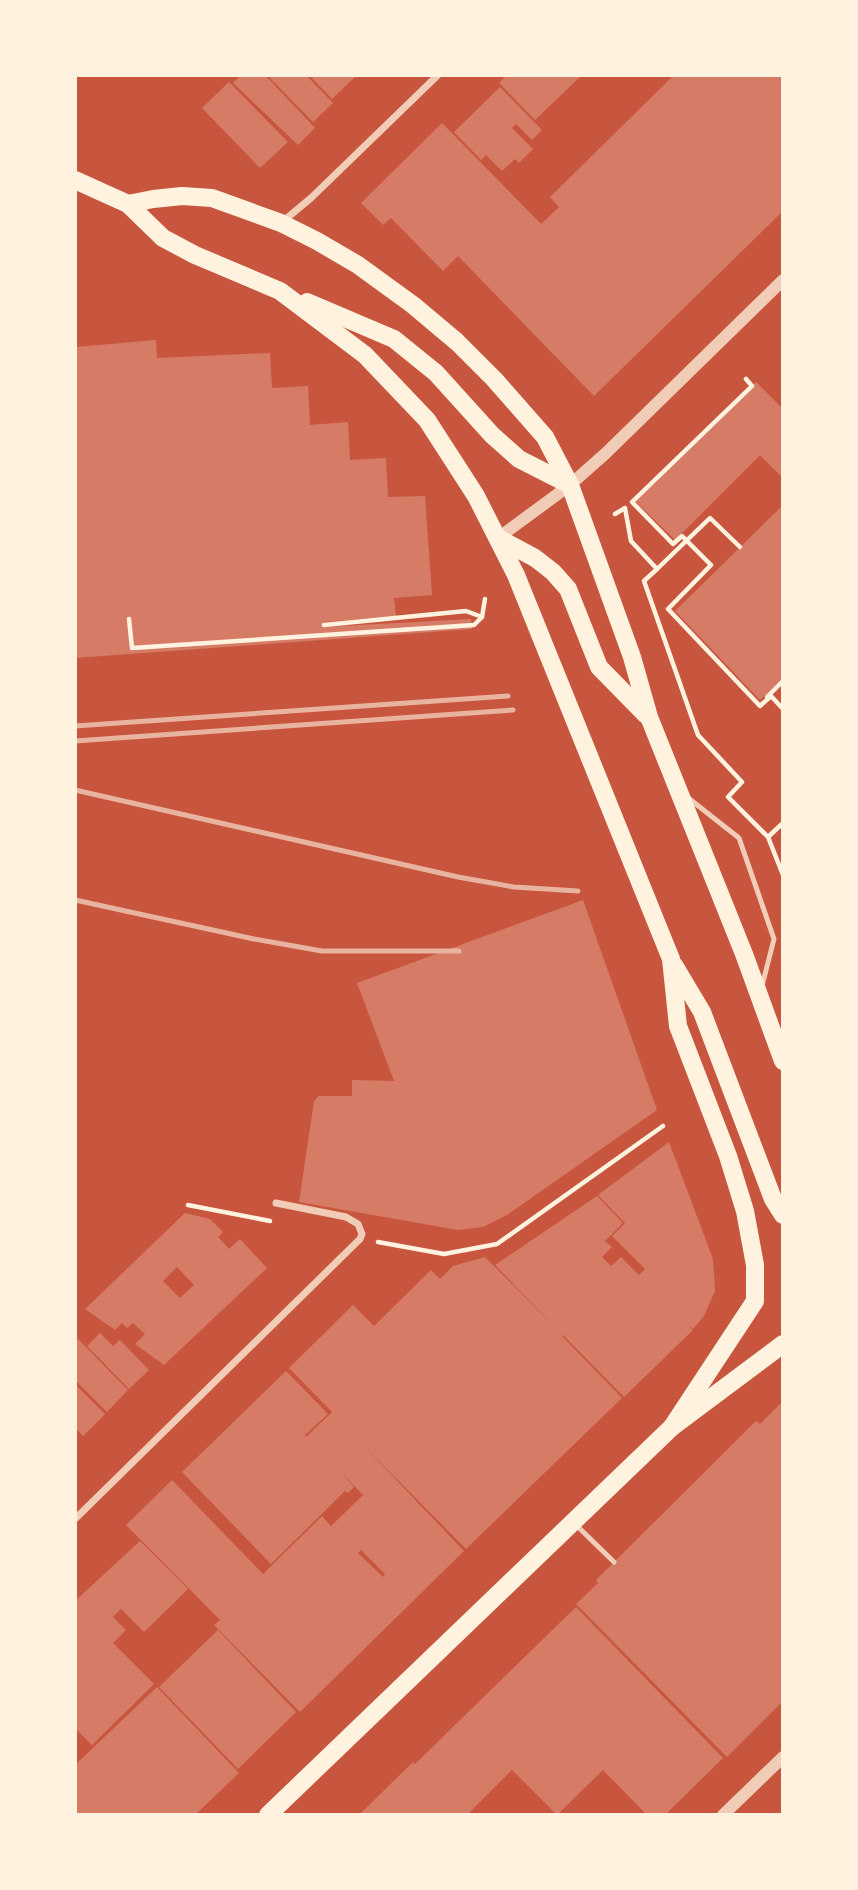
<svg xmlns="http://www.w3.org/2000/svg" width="858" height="1890" viewBox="0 0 858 1890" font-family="'Fira Sans Condensed',sans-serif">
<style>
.building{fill:#d67c66;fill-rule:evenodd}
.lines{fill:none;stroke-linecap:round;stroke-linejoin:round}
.path{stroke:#fff3e0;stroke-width:4.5}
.service{stroke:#f1ccb7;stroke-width:5}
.minor{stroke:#f1ccb7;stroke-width:7}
.tertiary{stroke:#f1ccb7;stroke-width:12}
.primary{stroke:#fff3e0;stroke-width:18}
.rail{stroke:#e9b49f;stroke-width:5}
</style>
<rect width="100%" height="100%" fill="#c8553d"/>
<g class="building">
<polygon points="241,75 265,75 315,128 298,145 233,83"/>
<polygon points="267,75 306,75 333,103 313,122"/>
<polygon points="309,75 353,75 355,77 332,99"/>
<polygon points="507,75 582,75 535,120 499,83"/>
<polygon points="674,75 783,75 783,211 594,396 458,256 443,271 391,218 383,225 361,203 442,123 541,224 559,207 550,197"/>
<polygon points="229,82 288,142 260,168 202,108"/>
<polygon points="500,87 542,130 532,140 516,124 512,128 533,149 519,163 515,159 502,171 486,155 481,160 454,132"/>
<polygon points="156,340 157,358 270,353 272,388 308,386 310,425 348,422 350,460 386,458 388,497 425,496 432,595 394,598 396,616 324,622 324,627 471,619 472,629 75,658 75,347"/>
<polygon points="756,382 783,409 783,478 760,455 675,540 635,501"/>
<polygon points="783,505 783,679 760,700 675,611"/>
<polygon points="583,900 657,1110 507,1215 483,1227 458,1230 299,1202 314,1101 319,1096 352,1096 352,1080 394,1081 357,983"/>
<path d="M 669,1142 L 713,1259 L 715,1291 L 704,1316 L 693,1329 L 685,1323 L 693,1330 L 624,1397 L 563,1335 L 562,1336 L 622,1398 L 466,1549 L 363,1445 L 464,1551 L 300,1712 L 214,1625 L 220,1620 L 126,1525 L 172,1480 L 263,1574 L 322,1516 L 331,1526 L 363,1495 L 339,1470 L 354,1487 L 348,1493 L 345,1491 L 271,1564 L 182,1472 L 286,1371 L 328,1414 L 305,1435 L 306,1437 L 332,1412 L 289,1368 L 353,1305 L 374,1326 L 431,1270 L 440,1279 L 453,1266 L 485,1257 L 560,1332 L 495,1265 L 597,1196 L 623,1223 L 605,1241 L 612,1247 L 602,1257 L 611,1266 L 621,1257 L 639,1275 L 645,1269 L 612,1236 L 625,1223 L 598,1195 ZM 361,1550 L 385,1574 L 383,1577 L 358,1553 Z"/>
<path d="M 185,1213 L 210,1219 L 223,1232 L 218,1237 L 229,1249 L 240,1239 L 267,1268 L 164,1365 L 135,1344 L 145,1334 L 133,1323 L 127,1328 L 122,1323 L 115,1330 L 85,1309 ZM 177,1267 L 194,1285 L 180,1298 L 163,1281 Z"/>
<polygon points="100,1333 113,1346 120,1340 149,1370 129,1389 87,1346"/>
<polygon points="75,1336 128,1390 107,1412 75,1380"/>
<polygon points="75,1384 105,1414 83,1436 75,1428"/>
<polygon points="783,1401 783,1701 727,1757 576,1604 598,1583 596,1580 756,1421 760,1424"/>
<polygon points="140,1541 188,1589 144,1632 121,1609 113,1617 126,1630 113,1643 154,1684 92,1745 75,1728 75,1601"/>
<polygon points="576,1607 723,1758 665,1815 647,1815 603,1770 557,1815 512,1770 467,1815 359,1815 413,1762 415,1764"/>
<polygon points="218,1630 296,1712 238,1769 159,1687"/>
<polygon points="157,1687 239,1773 195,1815 75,1815 75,1765"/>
</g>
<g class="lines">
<g class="path">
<polyline points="746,379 752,386 632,502 673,544 682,536 711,565 668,609 760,706 771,696 783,709"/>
<polyline points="615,514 625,508 631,541 657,569 644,581 698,735 742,782 728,797 768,837"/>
<polyline points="657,569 710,518 740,547"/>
<polyline points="129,619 132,648 474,625 482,617 485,599"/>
<polyline points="324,625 466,611 482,617"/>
<polyline points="767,697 783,681"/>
<polyline points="783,823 768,837 783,875"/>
<polyline points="188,1205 270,1221"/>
<polyline points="378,1242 444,1254 497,1244 663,1126"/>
</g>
<g class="service">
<polyline points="687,797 739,838 774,939 762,986"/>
<polyline points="575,1524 614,1562"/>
</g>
<g class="minor">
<polyline points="281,223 311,198 438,75"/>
<polyline points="75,1519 360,1239 362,1234 358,1224 346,1217 276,1203"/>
</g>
<g class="tertiary">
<polyline points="498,538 570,485 606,453 783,280"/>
<polyline points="723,1815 783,1757"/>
</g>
<g class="primary">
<polyline points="75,180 128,204 163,238 195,255 280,291 365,355 427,420 476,496 516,575 671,959 678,1026 728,1156 745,1211 755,1265 755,1301 672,1427"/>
<polyline points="128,204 153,199 182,196 212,198 281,223 317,241 358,265 413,305 457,342 494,379 545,437 570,485 632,657 649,717 744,954 783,1061"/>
<polyline points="307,302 394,339 436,373 492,435 519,459 570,485"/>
<polyline points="498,538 535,558 553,572 568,589 599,667 646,715"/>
<polyline points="674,965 702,1012 773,1199 783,1215"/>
<polyline points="268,1815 672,1427 783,1344"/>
</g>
<g class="rail">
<polyline points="75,726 508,696"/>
<polyline points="75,741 513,710"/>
<polyline points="75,790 458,877 514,887 578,891"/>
<polyline points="75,900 254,939 322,951 459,951"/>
</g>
</g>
<rect width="858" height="1890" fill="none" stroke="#fff3e0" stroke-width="154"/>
</svg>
